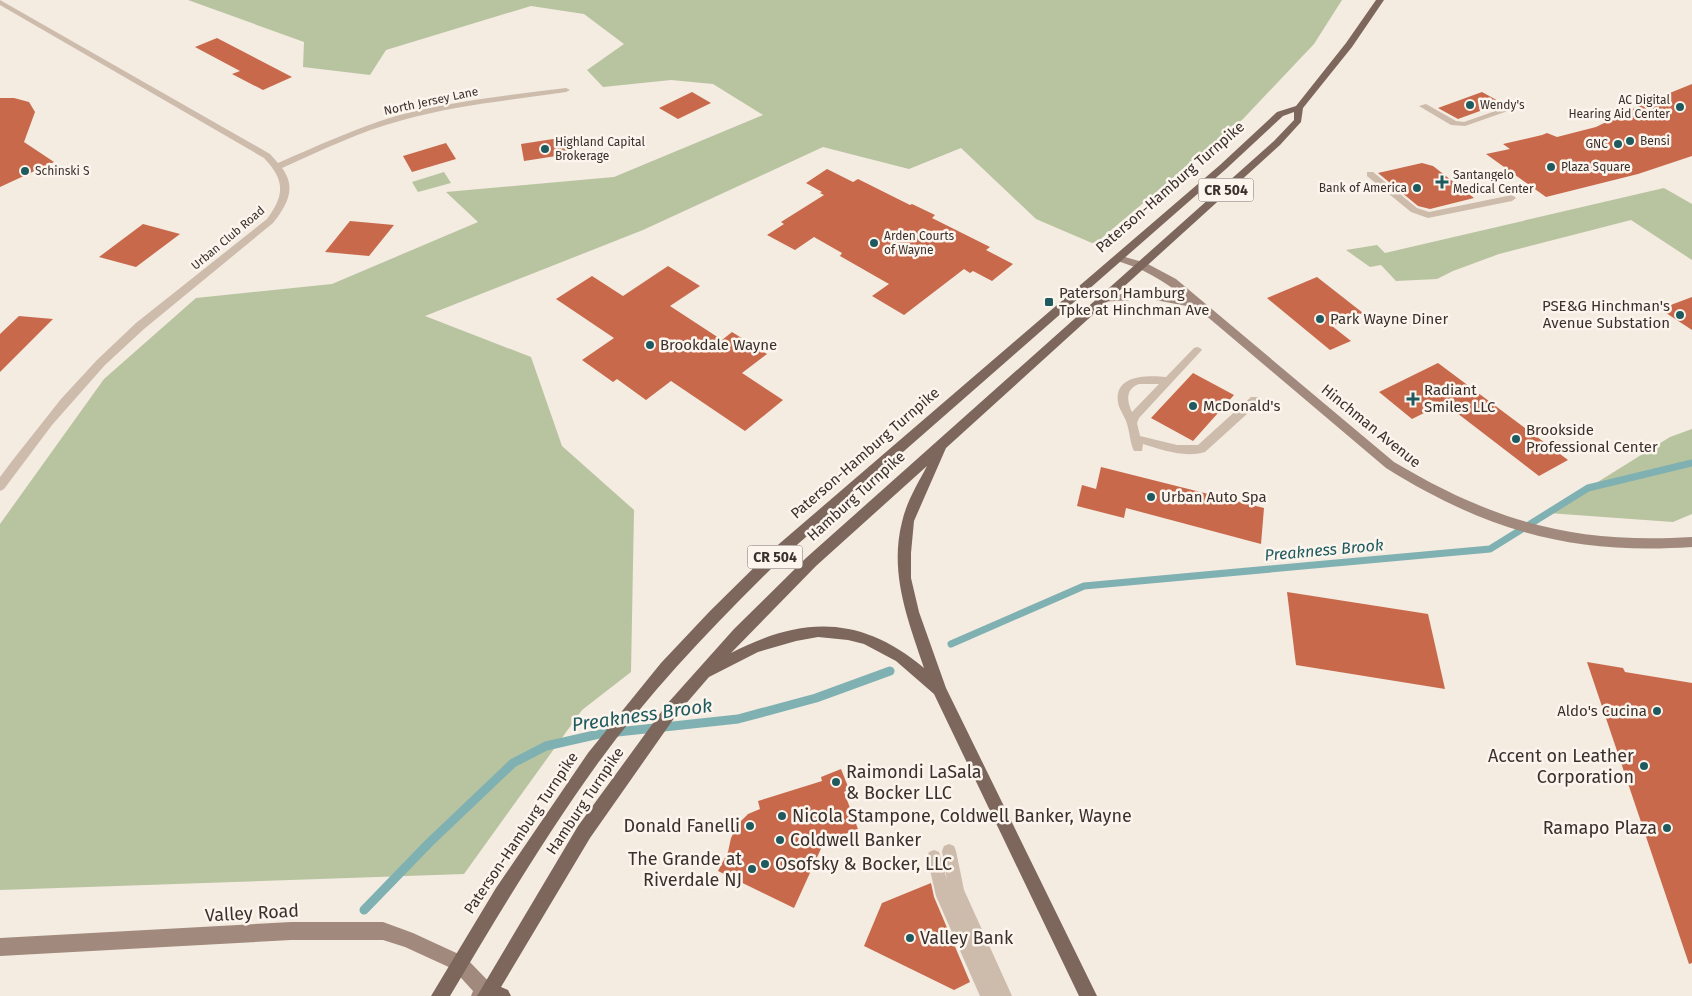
<svg xmlns="http://www.w3.org/2000/svg" width="1692" height="996" viewBox="0 0 1692 996" font-family="'Fira Sans',sans-serif">
<style>
.green{fill:#b8c4a0}
.lines{fill:none;stroke-linecap:round;stroke-linejoin:round}
.stream-far1{stroke:#7fb0b2;stroke-width:7}
.stream{stroke:#7fb0b2;stroke-width:9}
.building{fill:#c8694b}
.lane{fill:#cdbbac;fill-rule:evenodd}
.street{fill:#cdbbac;fill-rule:evenodd}
.secondary{fill:#a18a7d;fill-rule:evenodd}
.primary{fill:#7d675c;fill-rule:evenodd}
.poi-dot{fill:#1f5a5e;stroke:#fbf5ee;stroke-width:2}
.labels{text-anchor:middle;dominant-baseline:central;stroke-width:5;stroke-linejoin:round;paint-order:stroke}
.far-poi-label{font-size:12px;fill:#3b302b;stroke:#fbf5ee;text-anchor:start}
.far-street-label{font-size:12px;fill:#3b302b;stroke:#fbf5ee}
.shield{fill:#fbf5ee;stroke:#756b66;stroke-width:1}
.shield-label{font-size:14px;font-weight:bold;fill:#3b302b}
.street-label{font-size:15px;fill:#3b302b;stroke:#fbf5ee}
.poi-label{font-size:15px;fill:#3b302b;stroke:#fbf5ee;text-anchor:start}
.water-label{font-size:16px;font-style:italic;fill:#1f5a5e;stroke:#fbf5ee}
.near-poi-label{font-size:18px;fill:#3b302b;stroke:#fbf5ee;text-anchor:start}
.near-street-label{font-size:18px;fill:#3b302b;stroke:#fbf5ee}
.near-water-label{font-size:19px;font-style:italic;fill:#1f5a5e;stroke:#fbf5ee}
</style>
<rect width="100%" height="100%" fill="#f4ebe1"/>
<g class="green">
<polygon points="188,0 1342,0 1314,44 1243,119 1097,242 1092,243 1036,219 961,148 909,169 823,147 643,230 425,316 531,357 562,446 634,510 631,672 582,710 464,874 0,890 0,524 104,379 196,298 332,284 478,222 446,192 614,177 763,115 713,84 671,80 603,87 587,70 624,44 584,14 531,6 386,50 370,75 303,67 304,42"/>
<polygon points="444,172 451,183 418,192 412,182"/>
<polygon points="1664,188 1692,204 1692,260 1631,220 1499,254 1453,271 1437,279 1396,281 1381,265 1370,267 1346,250 1377,245 1385,253"/>
<polygon points="1692,429 1692,514 1673,522 1548,513 1670,437"/>
</g>
<g class="lines">
<polyline class="stream-far1" points="951,644 1084,586 1490,549 1588,488 1692,463"/>
<polyline class="stream" points="364,910 429,843 513,763 546,746 599,734 738,719 816,698 890,671"/>
</g>
<g class="building">
<polygon points="217,38 292,77 263,90 232,74 240,71 195,47"/>
<polygon points="1692,84 1692,156 1638,174 1546,197 1486,154 1510,149 1503,144 1542,135 1547,133 1557,137 1596,127 1645,103"/>
<polygon points="692,92 711,103 678,119 659,108"/>
<polygon points="1482,92 1502,103 1458,119 1438,108"/>
<polygon points="0,98 14,98 29,102 35,112 24,142 54,162 0,187"/>
<polygon points="566,137 569,154 524,161 521,144"/>
<polygon points="446,143 456,159 412,172 403,156"/>
<polygon points="1422,163 1433,166 1474,198 1430,209 1418,206 1378,173"/>
<polygon points="827,169 853,182 858,179 910,205 912,204 935,215 932,218 990,247 986,250 1013,264 992,281 973,271 970,273 964,269 904,315 872,296 889,284 840,256 842,253 814,237 795,250 767,235 784,224 781,222 824,195 820,193 822,192 806,183"/>
<polygon points="350,221 394,225 369,256 325,252"/>
<polygon points="143,224 180,234 136,267 99,257"/>
<polygon points="668,266 700,286 670,306 722,340 732,332 767,354 742,373 783,400 745,431 671,381 646,400 617,379 613,382 582,360 614,338 556,299 592,276 623,296"/>
<polygon points="1317,277 1363,313 1332,326 1351,341 1330,350 1267,298"/>
<polygon points="1692,297 1692,330 1660,309"/>
<polygon points="19,316 53,319 0,372 0,334"/>
<polygon points="1438,363 1568,460 1539,476 1444,403 1412,419 1379,392"/>
<polygon points="1193,373 1234,395 1193,441 1151,418"/>
<polygon points="1101,467 1264,508 1261,544 1126,508 1124,518 1077,506 1082,485 1096,489"/>
<polygon points="1287,592 1428,614 1445,689 1296,665"/>
<polygon points="1587,662 1623,668 1625,672 1692,683 1692,963 1689,964"/>
<polygon points="841,769 849,789 844,792 858,829 824,842 794,908 718,871 728,852 731,838 738,824 748,814 760,809 758,801 822,781 821,777"/>
<polygon points="931,883 934,897 970,982 954,990 864,946 882,903"/>
</g>
<g class="lines">
<g class="lane">
<polygon points="1518,103 1525,105 1465,126 1451,125 1419,106 1426,104 1456,121 1464,122"/>
<polygon points="1367,172 1373,172 1417,208 1429,212 1512,195 1516,198 1512,201 1428,218 1411,212 1367,176"/>
<path d="M 1197,347 L 1200,348 L 1202,350 L 1200,352 L 1139,418 L 1137,423 L 1140,436 L 1177,445 L 1198,445 L 1251,397 L 1259,397 L 1260,400 L 1259,403 L 1205,452 C 1184,458 1163,450 1143,444 L 1142,451 L 1134,451 C 1130,443 1130,433 1127,424 C 1125,416 1119,410 1118,402 C 1114,375 1147,375 1166,377 L 1194,348 ZM 1139,384 L 1159,384 L 1132,412 C 1127,401 1125,389 1139,384 Z"/>
<polygon points="949,844 954,846 956,851 964,890 1012,996 980,996 936,896 927,857 929,852 934,850 939,852 947,880 942,851 944,846"/>
</g>
<path class="street" d="M 0,0 L 270,154 L 278,163 C 317,146 356,128 396,116 C 451,101 509,95 566,88 L 570,90 L 566,92 C 512,100 456,105 403,120 C 361,131 322,150 282,168 C 297,188 287,205 273,223 L 144,329 L 105,365 L 52,425 L 4,489 L 0,491 L 0,477 L 12,461 L 61,399 L 97,360 L 136,323 L 267,219 C 285,195 285,180 264,158 L 0,5 Z"/>
<g class="secondary">
<path d="M 1118,255 L 1146,263 L 1176,279 L 1394,462 C 1495,522 1574,544 1692,537 L 1692,547 C 1572,555 1487,531 1386,468 L 1197,308 L 1150,299 L 1099,302 L 1098,300 L 1099,298 L 1103,297 C 1132,291 1158,291 1186,299 C 1164,280 1142,268 1114,260 L 1113,258 Z"/>
<polygon points="291,922 383,922 413,933 465,957 494,987 497,993 496,996 471,996 473,991 453,969 405,947 383,940 291,940 0,956 0,938"/>
</g>
<path class="primary" d="M 1376,0 L 1384,0 L 1352,47 L 1303,108 L 1301,122 L 1280,145 L 946,448 L 914,521 L 911,553 L 911,578 L 919,612 L 946,688 L 1097,996 L 1079,996 L 934,694 L 896,661 L 864,644 L 848,640 L 818,637 L 796,641 L 758,652 L 709,677 L 677,714 L 590,838 L 501,987 L 508,990 L 511,996 L 477,996 L 578,826 L 667,704 L 734,629 L 806,558 L 1274,141 L 1294,120 L 1294,112 L 1283,116 L 1226,169 L 782,558 C 716,623 652,689 598,763 C 544,838 497,917 450,996 L 431,996 L 496,888 L 588,753 L 661,663 L 710,611 L 772,550 L 1220,165 L 1277,112 L 1296,106 L 1346,43 ZM 927,466 C 918,483 906,503 902,522 C 889,573 908,620 924,668 C 861,615 802,616 731,653 L 816,566 Z"/>
</g>
<g class="poi-dot">
<circle cx="1470" cy="105" r="5"/>
<circle cx="1680" cy="107" r="5"/>
<circle cx="1630" cy="141" r="5"/>
<circle cx="1618" cy="144" r="5"/>
<circle cx="545" cy="149" r="5"/>
<circle cx="1551" cy="167" r="5"/>
<circle cx="25" cy="171" r="5"/>
<path d="M1439.5 174.5h5v5h5v5h-5v5h-5v-5h-5v-5h5z"/>
<circle cx="1417" cy="188" r="5"/>
<circle cx="874" cy="243" r="5"/>
<rect x="1044" y="297" width="10" height="10" rx="2.5"/>
<circle cx="1680" cy="315" r="5"/>
<circle cx="1320" cy="319" r="5"/>
<circle cx="650" cy="345" r="5"/>
<path d="M1410.5 391.5h5v5h5v5h-5v5h-5v-5h-5v-5h5z"/>
<circle cx="1193" cy="406" r="5"/>
<circle cx="1516" cy="439" r="5"/>
<circle cx="1151" cy="497" r="5"/>
<circle cx="1657" cy="711" r="5"/>
<circle cx="1644" cy="766" r="5"/>
<circle cx="836" cy="782" r="5"/>
<circle cx="782" cy="816" r="5"/>
<circle cx="750" cy="826" r="5"/>
<circle cx="1667" cy="828" r="5"/>
<circle cx="780" cy="840" r="5"/>
<circle cx="765" cy="864" r="5"/>
<circle cx="752" cy="869" r="5"/>
<circle cx="910" cy="938" r="5"/>
</g>
<g class="labels">
<g class="far-poi-label">
<text x="1670" y="100" text-anchor="end">AC Digital<tspan x="1670" dy="14">Hearing Aid Center</tspan></text>
<text x="1480" y="105">Wendy's</text>
<text x="1640" y="141">Bensi</text>
<text x="555" y="142">Highland Capital<tspan x="555" dy="14">Brokerage</tspan></text>
<text x="1608" y="144" text-anchor="end">GNC</text>
<text x="1561" y="167">Plaza Square</text>
<text x="35" y="171">Schinski S</text>
<text x="1453" y="175">Santangelo<tspan x="1453" dy="14">Medical Center</tspan></text>
<text x="1407" y="188" text-anchor="end">Bank of America</text>
<text x="884" y="236">Arden Courts<tspan x="884" dy="14">of Wayne</tspan></text>
</g>
<g class="far-street-label">
<text transform="translate(431 101) rotate(-12)">North Jersey Lane</text>
<text transform="translate(228 238) rotate(-40)">Urban Club Road</text>
</g>
<g class="shield">
<rect x="1198.5" y="178.5" width="55" height="23" rx="4"/>
<rect x="747.5" y="545.5" width="55" height="23" rx="4"/>
</g>
<g class="shield-label">
<text x="1226" y="190">CR 504</text>
<text x="775" y="557">CR 504</text>
</g>
<g class="street-label">
<text transform="translate(1170 187) rotate(-41)">Paterson-Hamburg Turnpike</text>
<text transform="translate(1371 426) rotate(39)">Hinchman Avenue</text>
<text transform="translate(865 453) rotate(-41)">Paterson-Hamburg Turnpike</text>
<text transform="translate(856 496) rotate(-42)">Hamburg Turnpike</text>
<text transform="translate(585 801) rotate(-56)">Hamburg Turnpike</text>
<text transform="translate(521 833) rotate(-56)">Paterson-Hamburg Turnpike</text>
</g>
<g class="poi-label">
<text x="1059" y="293">Paterson Hamburg<tspan x="1059" dy="17">Tpke at Hinchman Ave</tspan></text>
<text x="1670" y="306" text-anchor="end">PSE&amp;G Hinchman's<tspan x="1670" dy="17">Avenue Substation</tspan></text>
<text x="1330" y="319">Park Wayne Diner</text>
<text x="660" y="345">Brookdale Wayne</text>
<text x="1424" y="390">Radiant<tspan x="1424" dy="17">Smiles LLC</tspan></text>
<text x="1203" y="406">McDonald's</text>
<text x="1526" y="430">Brookside<tspan x="1526" dy="17">Professional Center</tspan></text>
<text x="1161" y="497">Urban Auto Spa</text>
<text x="1647" y="711" text-anchor="end">Aldo's Cucina</text>
</g>
<g class="water-label">
<text transform="translate(1324 550) rotate(-5)">Preakness Brook</text>
</g>
<g class="near-poi-label">
<text x="1634" y="756" text-anchor="end">Accent on Leather<tspan x="1634" dy="21">Corporation</tspan></text>
<text x="846" y="772">Raimondi LaSala<tspan x="846" dy="21">&amp; Bocker LLC</tspan></text>
<text x="792" y="816">Nicola Stampone, Coldwell Banker, Wayne</text>
<text x="740" y="826" text-anchor="end">Donald Fanelli</text>
<text x="1657" y="828" text-anchor="end">Ramapo Plaza</text>
<text x="790" y="840">Coldwell Banker</text>
<text x="742" y="859" text-anchor="end">The Grande at<tspan x="742" dy="21">Riverdale NJ</tspan></text>
<text x="775" y="864">Osofsky &amp; Bocker, LLC</text>
<text x="920" y="938">Valley Bank</text>
</g>
<g class="near-street-label">
<text transform="translate(252 913) rotate(-3)">Valley Road</text>
</g>
<g class="near-water-label">
<text transform="translate(642 715) rotate(-8)">Preakness Brook</text>
</g>
</g>
</svg>
